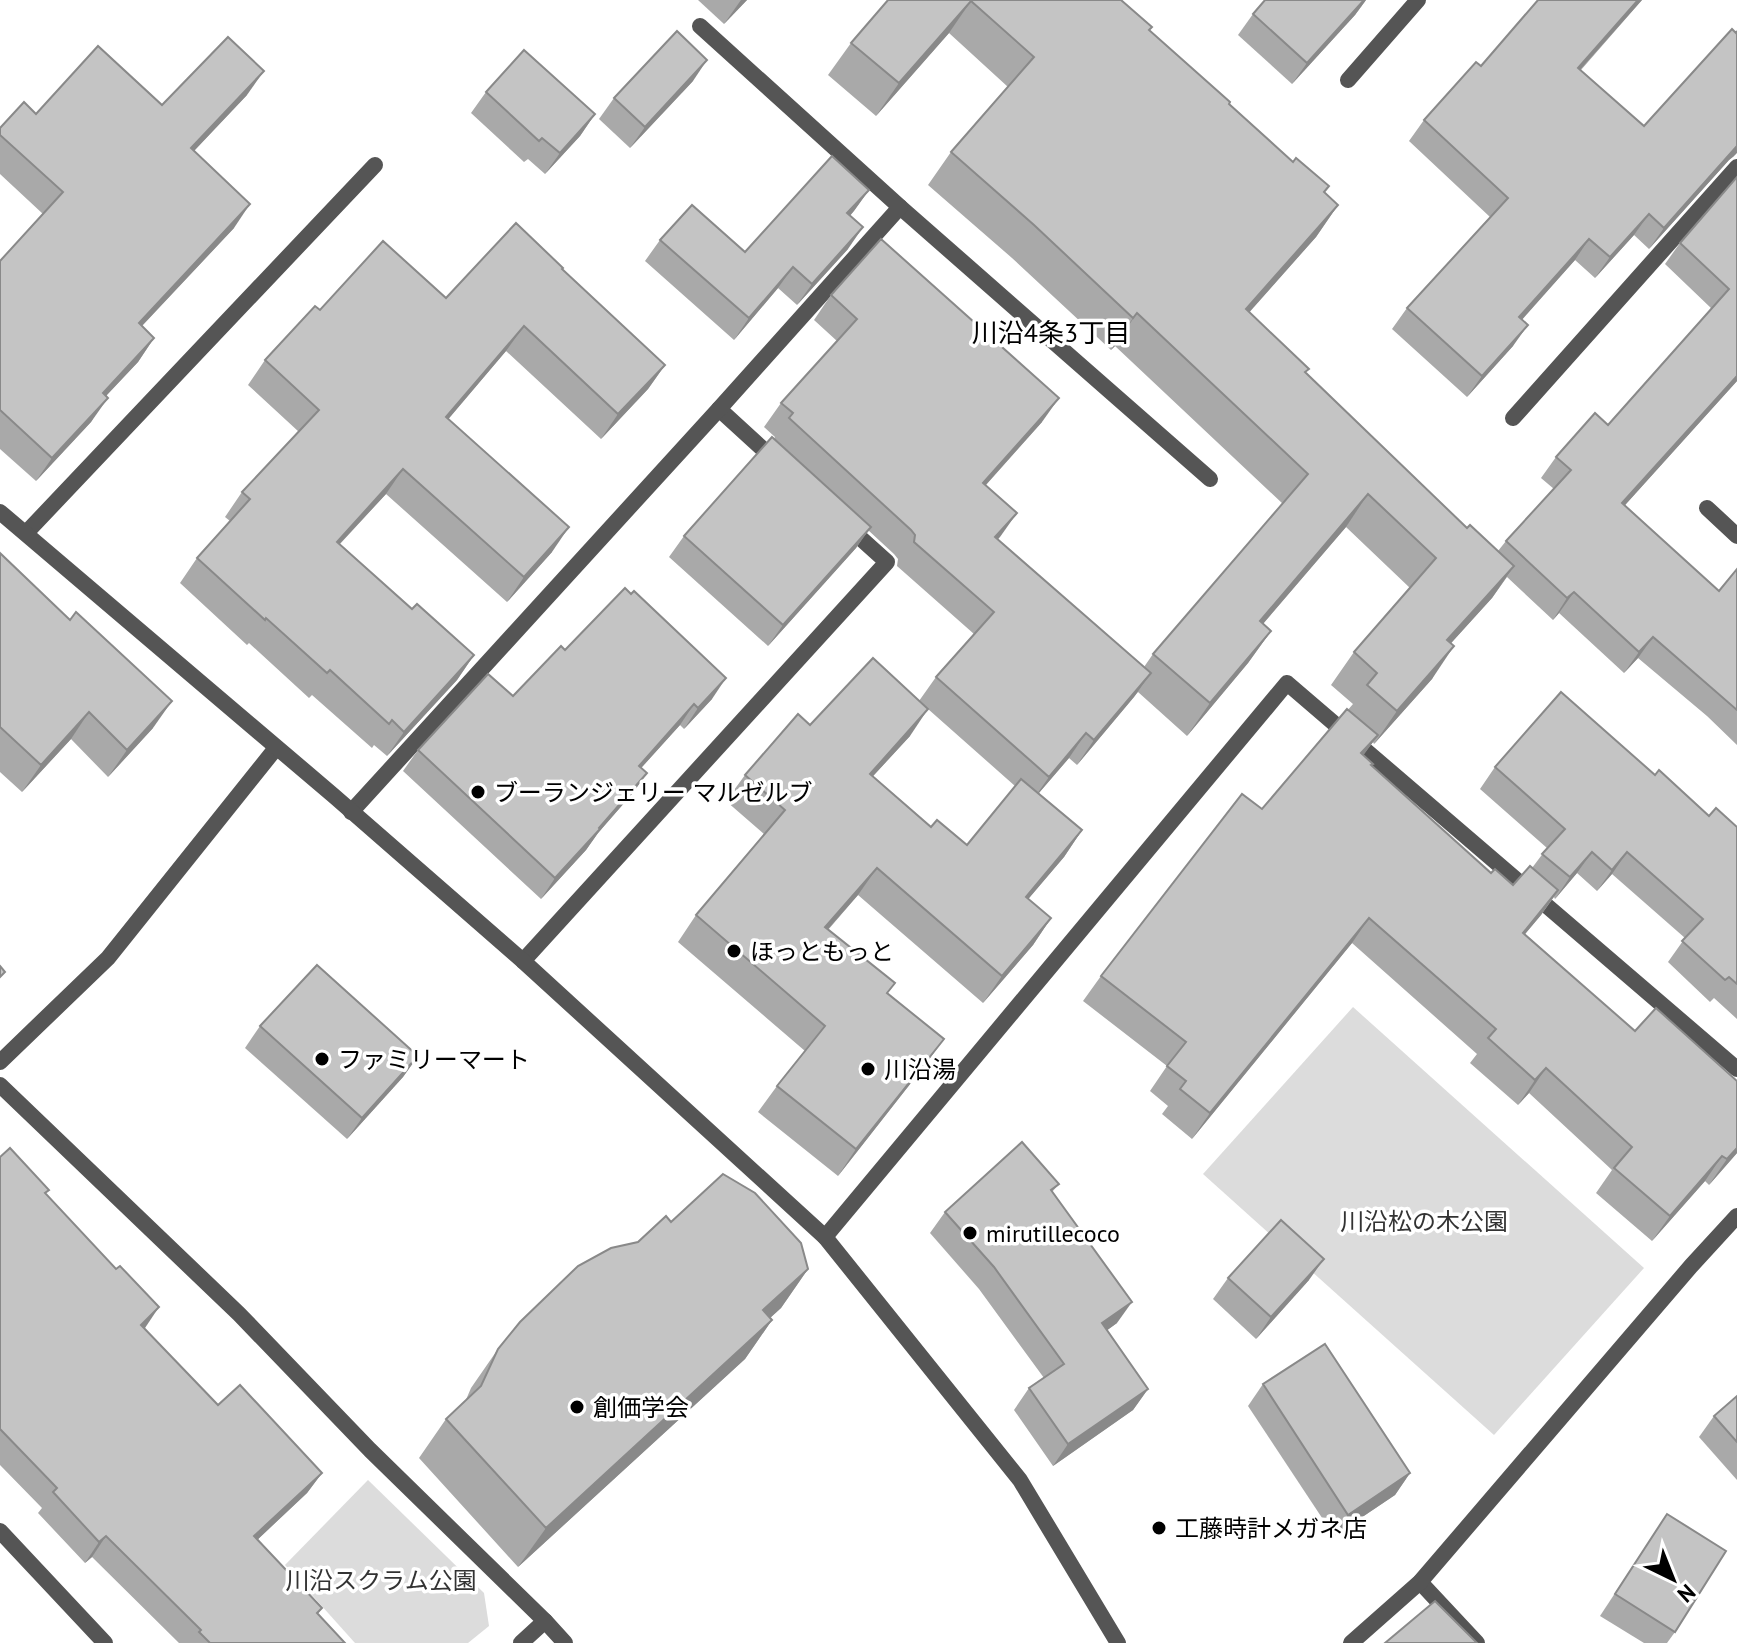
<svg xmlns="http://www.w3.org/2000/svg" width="1737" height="1643" viewBox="0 0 1737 1643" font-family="'PT Sans','Noto Sans JP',sans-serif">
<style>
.park{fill:#dcdcdc}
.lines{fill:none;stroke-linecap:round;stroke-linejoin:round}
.minor{stroke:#555;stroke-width:16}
.tertiary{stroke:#555;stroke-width:16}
.wall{fill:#a9a9a9}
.shaded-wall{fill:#898989}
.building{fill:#c4c4c4;stroke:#898989;stroke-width:2}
.poi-dot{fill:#000;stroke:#fff;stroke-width:3}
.labels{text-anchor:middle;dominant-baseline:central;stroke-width:7;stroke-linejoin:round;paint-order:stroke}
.poi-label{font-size:24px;fill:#000;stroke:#fff;text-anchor:start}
.park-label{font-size:24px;fill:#333;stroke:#fff}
.neighbourhood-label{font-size:26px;fill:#000;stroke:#fff}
</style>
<rect width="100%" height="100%" fill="#fff"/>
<g class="park">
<polygon points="1353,1007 1644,1268 1494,1435 1203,1174"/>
<polygon points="368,1480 484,1593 489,1626 468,1643 355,1643 285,1565"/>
</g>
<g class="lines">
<g class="minor">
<polyline points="1348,80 1418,0"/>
<polyline points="900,207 1210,479"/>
<polyline points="719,409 777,462"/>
<polyline points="1513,418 1737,167"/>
<polyline points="1707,508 1737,536"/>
<polyline points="26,533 375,165"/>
<polyline points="351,812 719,409 900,207 700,26"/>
<polyline points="523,961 887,562 847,526"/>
<polyline points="0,1062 108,958 276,748"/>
<polyline points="0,1085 239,1314 370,1450 545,1621 565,1643"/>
<polyline points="825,1237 1287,683 1737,1069"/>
<polyline points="0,1531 105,1643"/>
<polyline points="1420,1582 1477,1643"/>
<polyline points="521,1643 545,1621"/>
<polyline points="1351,1643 1420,1582 1691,1266 1737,1216"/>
</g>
<polyline class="tertiary" points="0,512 334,796 523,961 825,1237 1020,1480 1118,1643"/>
</g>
<g class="wall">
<polygon points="698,0 747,0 724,24"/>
<polygon points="888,0 1121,0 1150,31 1229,105 1293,162 1329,186 1324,192 1338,205 1316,237 1249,312 1306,373 1467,528 1498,551 1506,541 1554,489 1541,478 1556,457 1608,425 1712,309 1665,264 1680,243 1737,177 1737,381 1625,505 1719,591 1737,569 1737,745 1707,716 1638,658 1624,673 1559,613 1553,620 1507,577 1492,598 1451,643 1432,679 1374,744 1373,742 1363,755 1371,766 1491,873 1513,885 1532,868 1547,848 1480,789 1495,767 1655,775 1709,816 1737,827 1737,1019 1714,998 1710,1002 1668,962 1685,938 1612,874 1597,891 1577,873 1555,899 1554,897 1541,915 1525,934 1635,1031 1737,1081 1737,1153 1709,1185 1705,1181 1652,1241 1596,1193 1612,1170 1529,1093 1518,1105 1470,1063 1477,1054 1352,943 1192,1139 1162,1114 1168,1106 1150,1091 1167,1066 1083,1001 1101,976 1262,809 1353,704 1331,685 1354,652 1410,588 1346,527 1263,624 1271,631 1248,663 1187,736 1138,692 1077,765 1069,758 1038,794 1082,830 1064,857 1028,899 1051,918 1033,945 983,1003 858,895 828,930 895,983 887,994 925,1065 838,1176 758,1112 777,1086 805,1051 678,942 696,915 764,834 726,801 745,775 810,725 910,736 873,776 931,827 967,845 1015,786 919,701 936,677 974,634 897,566 898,559 894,554 868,530 856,548 768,646 669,557 684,536 774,439 775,437 764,427 781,403 837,341 814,320 831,295 1042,422 986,485 998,540 1144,667 1153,654 1283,504 1115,346 1111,350 1012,258 928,185 951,152 1008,87 949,33 876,116 828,75 851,43"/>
<polygon points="1265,0 1366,0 1355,15 1292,84 1238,35 1253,14"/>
<polygon points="1538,0 1642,0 1581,70 1644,126 1734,156 1729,160 1649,249 1634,235 1595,278 1575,260 1522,319 1513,346 1467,397 1392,329 1407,308 1490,217 1409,141 1424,120 1481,66"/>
<polygon points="693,81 630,148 599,119 614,98"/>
<polygon points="486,92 595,114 580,136 545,174 528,159 524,162 471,113"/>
<polygon points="247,95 194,151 234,228 142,326 154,338 138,362 106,396 91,422 36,481 0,449 0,261 43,214 0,174 0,128 162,105"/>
<polygon points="869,190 850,216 848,249 797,305 778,288 734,340 645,261 660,240 745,252"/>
<polygon points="562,269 665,365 648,389 601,439 506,351 448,419 552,552 507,602 386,494 340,544 412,609 474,655 457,680 387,756 374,745 372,748 312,695 309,698 249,643 247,645 180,583 197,558 230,521 225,517 242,492 299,432 248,385 265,360 320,310 446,298"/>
<polygon points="0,553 153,728 108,777 71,739 22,792 0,772"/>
<polygon points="565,650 712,699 684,729 680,725 641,768 647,773 632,794 598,833 586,850 541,899 403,771 418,750 513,696"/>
<polygon points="260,1026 418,1056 403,1077 347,1139 245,1048"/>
<polygon points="0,1157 46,1194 144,1329 218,1405 322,1473 307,1493 257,1540 322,1608 318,1614 345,1643 179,1643 92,1557 85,1563 38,1513 42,1508 0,1465"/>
<polygon points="1059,1184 1052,1192 1117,1323 1107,1330 1148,1389 1133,1410 1053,1466 1014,1410 1029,1388 1044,1378 979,1289 930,1233 945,1212"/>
<polygon points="671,1222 808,1269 781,1308 770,1318 772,1320 745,1359 518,1567 419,1458 446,1419 465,1402 471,1388 498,1349 638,1242"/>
<polygon points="1228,1278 1309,1280 1256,1339 1213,1299"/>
<polygon points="1263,1384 1410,1473 1395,1495 1334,1536 1248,1406"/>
<polygon points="1737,1396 1737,1480 1699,1437 1714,1416"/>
<polygon points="1667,1514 1675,1632 1667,1643 1644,1643 1600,1616"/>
</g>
<g class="shaded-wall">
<polygon points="741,0 747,0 724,24"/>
<polygon points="1364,0 1366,0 1355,15 1292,84 1307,63"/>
<polygon points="1638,0 1642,0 1563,89 1578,68"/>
<polygon points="971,1 949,33 876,116 899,83"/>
<polygon points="707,60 693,81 630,148 645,127"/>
<polygon points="264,71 247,95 174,172 191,148"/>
<polygon points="595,114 580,136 545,174 560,153"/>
<polygon points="1737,146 1737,153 1734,156 1729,160 1649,249 1664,228"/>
<polygon points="869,190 854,211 832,235 847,213"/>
<polygon points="250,204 234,228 122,347 139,323"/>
<polygon points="1338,205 1316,237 1223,342 1246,309"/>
<polygon points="1649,214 1634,235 1595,278 1610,257"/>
<polygon points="863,227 848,249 797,305 812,284"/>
<polygon points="1589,239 1575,260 1505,339 1519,317"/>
<polygon points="793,267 778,288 734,340 749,318"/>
<polygon points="1137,313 1115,346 1111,350 1133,318"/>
<polygon points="1528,325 1513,346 1467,397 1482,376"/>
<polygon points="524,326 506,351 429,442 446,417"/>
<polygon points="154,338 138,362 86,417 103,393"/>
<polygon points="665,365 648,389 601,439 618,414"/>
<polygon points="1737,376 1737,381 1608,524 1622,503"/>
<polygon points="108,398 91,422 36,481 52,458"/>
<polygon points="1059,398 1042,422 966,507 983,483"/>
<polygon points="403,469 386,494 319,566 337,542"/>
<polygon points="1368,494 1346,527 1237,654 1260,621"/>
<polygon points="1017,513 1000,537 978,561 995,537"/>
<polygon points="569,527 552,552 507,602 524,577"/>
<polygon points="871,527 856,548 768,646 783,625"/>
<polygon points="1514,566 1492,598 1424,673 1447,640"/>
<polygon points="1574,592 1559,613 1553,620 1567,598"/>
<polygon points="1271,631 1248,663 1187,736 1210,703"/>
<polygon points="1653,637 1638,658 1624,673 1639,652"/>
<polygon points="1454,646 1432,679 1374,744 1397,711"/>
<polygon points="474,655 457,680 387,756 404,732"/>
<polygon points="1151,673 1134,697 1077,765 1094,740"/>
<polygon points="726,678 712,699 684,729 698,708"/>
<polygon points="172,701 153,728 108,777 127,750"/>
<polygon points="694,704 680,725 624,787 639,766"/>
<polygon points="928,709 910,736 851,800 870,774"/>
<polygon points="89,712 71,739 22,792 41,765"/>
<polygon points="1086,733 1069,758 1032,801 1049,777"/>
<polygon points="1378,735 1360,760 1361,753"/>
<polygon points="647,773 632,794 598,833 586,850 541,899 555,878"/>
<polygon points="1082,830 1064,857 1008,923 1026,897"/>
<polygon points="1592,852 1577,873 1555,899 1570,877"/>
<polygon points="1627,852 1612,874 1597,891 1612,870"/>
<polygon points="877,868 858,895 806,954 825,927"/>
<polygon points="1558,890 1541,915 1505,958 1523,933"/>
<polygon points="1051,918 1033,945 983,1003 1002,976"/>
<polygon points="1369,918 1352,943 1192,1139 1210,1113"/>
<polygon points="944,1039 925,1065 838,1176 856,1149"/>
<polygon points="418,1056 403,1077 347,1139 362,1118"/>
<polygon points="1546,1068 1529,1093 1518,1105 1535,1080"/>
<polygon points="1737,1148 1737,1153 1709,1185 1727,1159"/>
<polygon points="1722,1156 1705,1181 1652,1241 1670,1216"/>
<polygon points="1324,1259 1309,1280 1256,1339 1271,1317"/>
<polygon points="808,1269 781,1308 736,1349 763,1310"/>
<polygon points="1132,1302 1117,1323 1087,1345 1102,1323"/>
<polygon points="159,1307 145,1328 126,1346 141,1325"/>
<polygon points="772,1320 745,1359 518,1567 546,1528"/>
<polygon points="1148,1389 1133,1410 1053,1466 1068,1444"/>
<polygon points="322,1473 307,1493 239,1557 254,1536"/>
<polygon points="1410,1473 1395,1495 1334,1536 1348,1515"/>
<polygon points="106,1536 92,1557 85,1563 99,1542"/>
</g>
<g class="building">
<polygon points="888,0 1121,0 1152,27 1149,30 1230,102 1229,104 1293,162 1296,158 1329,186 1324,192 1338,205 1246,309 1309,369 1305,372 1467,528 1470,525 1514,566 1447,640 1454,646 1397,711 1367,685 1377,673 1354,652 1436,558 1368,494 1260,621 1271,631 1210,703 1153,654 1308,474 1137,313 1133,318 1034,225 951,152 1034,57 971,1 899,83 851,43"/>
<polygon points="1265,0 1364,0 1307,63 1253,14"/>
<polygon points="1538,0 1638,0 1578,68 1644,126 1732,29 1736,33 1737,31 1737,146 1664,228 1649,214 1610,257 1589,239 1519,317 1528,325 1482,376 1407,308 1508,198 1424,120 1476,62 1481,66"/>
<polygon points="677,31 707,60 645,127 614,98"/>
<polygon points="228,37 264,71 191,148 250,204 139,323 154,338 103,393 108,398 52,458 0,410 0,261 63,192 0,135 0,128 24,102 36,114 98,46 162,105"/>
<polygon points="524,50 595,114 560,153 542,138 539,141 486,92"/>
<polygon points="832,156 869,190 847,213 863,227 812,284 793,267 749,318 660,240 692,205 745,252"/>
<polygon points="1737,177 1737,376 1622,503 1719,591 1737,569 1737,710 1653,637 1639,652 1574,592 1567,598 1506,541 1571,470 1556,457 1595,413 1608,425 1729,289 1680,243"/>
<polygon points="516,223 563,268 562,269 665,365 618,414 524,326 446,417 569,527 524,577 403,469 337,542 412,609 417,604 474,655 404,732 392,720 389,724 330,670 327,673 266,618 265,620 197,558 250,499 242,492 319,410 265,360 315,306 320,310 383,241 446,298"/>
<polygon points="881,239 1059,398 983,483 1017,513 995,537 1151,673 1094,740 1086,733 1049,777 936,677 994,612 914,542 915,535 911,530 789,418 793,413 781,403 857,319 831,295"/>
<polygon points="772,437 871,527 783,625 684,536"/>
<polygon points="0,553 70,620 76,612 172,701 127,750 89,712 41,765 0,727"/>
<polygon points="625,588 631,594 634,591 726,678 698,708 694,704 639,766 647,773 599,828 600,829 555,878 418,750 488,674 513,696 561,646 565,650"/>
<polygon points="873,658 928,709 870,774 931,827 937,820 967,845 1021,779 1082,830 1026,897 1051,918 1002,976 877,868 825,927 895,983 887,993 944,1039 856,1149 777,1086 825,1026 696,915 785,810 745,775 798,714 810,725"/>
<polygon points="1561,692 1655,775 1659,770 1709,816 1716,808 1737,827 1737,984 1729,977 1725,980 1682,941 1703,919 1627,852 1612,870 1592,852 1570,877 1542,854 1565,829 1495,767"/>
<polygon points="1347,709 1378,735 1361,753 1373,764 1371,765 1491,873 1495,869 1513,885 1530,866 1558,890 1523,933 1635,1031 1656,1008 1737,1081 1737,1148 1727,1159 1722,1156 1670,1216 1614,1168 1632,1147 1546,1068 1535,1080 1488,1038 1496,1029 1369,918 1210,1113 1180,1089 1186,1081 1167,1066 1186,1042 1101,976 1242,794 1262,809"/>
<polygon points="317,965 418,1056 362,1118 260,1026"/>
<polygon points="0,966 5,972 0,977"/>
<polygon points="1022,1142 1059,1184 1051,1190 1132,1302 1102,1323 1148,1389 1068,1444 1029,1388 1064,1364 994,1267 945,1212"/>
<polygon points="10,1148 49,1190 45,1193 116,1269 120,1266 159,1307 141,1325 218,1405 240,1385 322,1473 254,1536 322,1608 317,1613 345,1643 210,1643 199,1632 201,1630 106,1536 99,1542 53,1492 57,1488 0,1429 0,1157"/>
<polygon points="723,1174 755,1193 801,1243 808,1269 763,1310 772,1320 546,1528 446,1419 481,1386 498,1349 520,1322 578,1266 611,1248 638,1242 666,1216 671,1222"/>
<polygon points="1281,1220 1324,1259 1271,1317 1228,1278"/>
<polygon points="1325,1344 1410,1473 1348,1515 1263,1384"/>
<polygon points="1737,1396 1737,1442 1714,1416"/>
<polygon points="1667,1514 1726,1551 1675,1632 1615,1594"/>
<polygon points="1435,1601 1477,1643 1385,1643"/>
</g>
<g class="poi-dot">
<circle cx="478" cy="792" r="8"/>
<circle cx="734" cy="951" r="8"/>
<circle cx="322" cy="1059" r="8"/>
<circle cx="868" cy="1069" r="8"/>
<circle cx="970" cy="1233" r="8"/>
<circle cx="577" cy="1407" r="8"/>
<circle cx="1159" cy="1528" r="8"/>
</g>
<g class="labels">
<g class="poi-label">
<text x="494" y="792">ブーランジェリー マルゼルブ</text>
<text x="750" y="951">ほっともっと</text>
<text x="338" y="1059">ファミリーマート</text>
<text x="884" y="1069">川沿湯</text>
<text x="986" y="1233">mirutillecoco</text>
<text x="593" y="1407">創価学会</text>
<text x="1175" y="1528">工藤時計メガネ店</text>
</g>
<g class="park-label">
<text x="1424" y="1221">川沿松の木公園</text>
<text x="381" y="1580">川沿スクラム公園</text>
</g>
<g class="neighbourhood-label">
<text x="1051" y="332">川沿4条3丁目</text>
</g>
</g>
<g transform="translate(1673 1579) rotate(137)" stroke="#ffffff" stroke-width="6" paint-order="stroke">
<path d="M0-6L14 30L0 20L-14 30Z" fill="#000000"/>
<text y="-12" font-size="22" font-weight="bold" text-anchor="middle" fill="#000000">N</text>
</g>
</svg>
